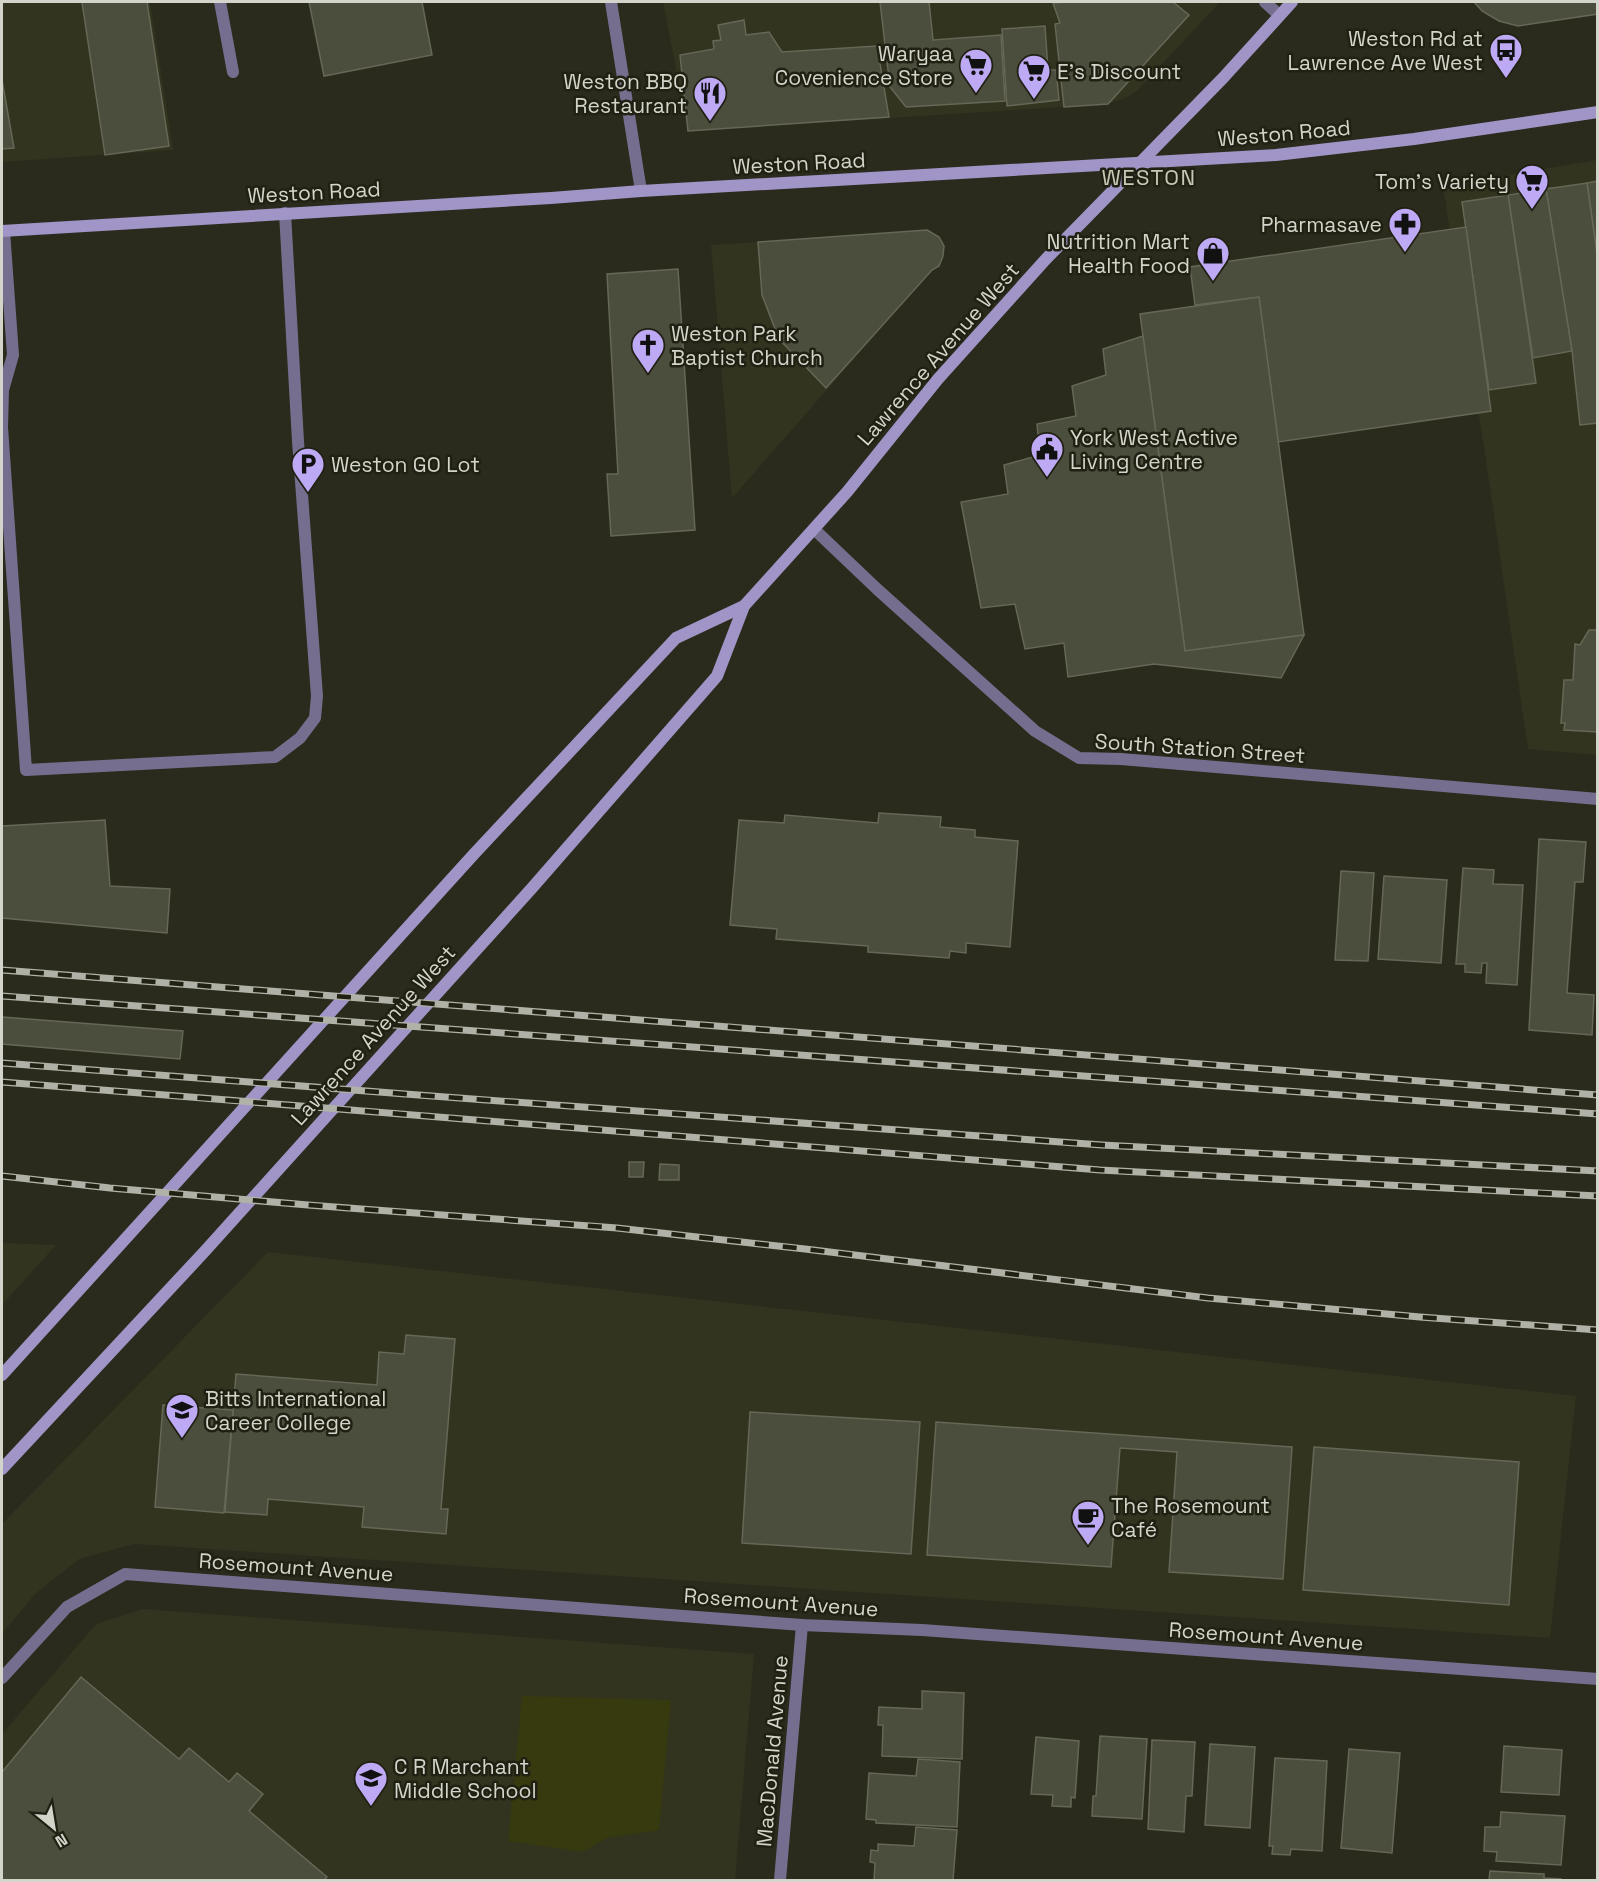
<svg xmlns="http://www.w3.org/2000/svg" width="1599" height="1882" viewBox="0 0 1599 1882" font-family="'Space Grotesk',sans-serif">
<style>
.built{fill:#33341f}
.green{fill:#37390e}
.building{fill:#4b4d3d;stroke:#666756;stroke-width:1.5}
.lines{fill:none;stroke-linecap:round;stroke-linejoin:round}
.service{stroke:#766e8e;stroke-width:12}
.minor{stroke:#766e8e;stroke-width:12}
.secondary{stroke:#a194c7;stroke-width:12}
.rail-casing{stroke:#b1b2a7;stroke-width:7}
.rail{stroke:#202113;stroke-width:4.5;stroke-dasharray:14;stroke-linecap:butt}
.labels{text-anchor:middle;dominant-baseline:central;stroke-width:5;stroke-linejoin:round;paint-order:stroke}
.poi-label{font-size:21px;fill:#d3d4ca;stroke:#202113;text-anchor:start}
.street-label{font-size:21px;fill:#d3d4ca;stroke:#202113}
.neighbourhood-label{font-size:22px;letter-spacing:1.5px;fill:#c7c9b6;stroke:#202113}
</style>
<rect width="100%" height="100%" fill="#2a2b1c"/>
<g class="built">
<polygon points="2,2 150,2 173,150 2,162"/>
<polygon points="663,2 1220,2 1137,91 1125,98 1108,104 688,131"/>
<polygon points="1597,160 1597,755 1528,749 1485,454 1443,186"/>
<polygon points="913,232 932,270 732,498 711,245"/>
<polygon points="2,1243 56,1245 2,1305"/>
<polygon points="268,1252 1576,1396 1550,1638 134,1544 79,1559 35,1594 2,1634 2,1524"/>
<polygon points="143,1609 754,1654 735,1880 2,1880 2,1734 96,1624"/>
</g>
<polygon class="green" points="522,1696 671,1700 659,1830 607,1838 583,1852 508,1841"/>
<g class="building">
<polygon points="82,2 147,2 169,146 105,155"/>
<polygon points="309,2 422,2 432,55 324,76"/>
<polygon points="880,2 929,2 933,40 1001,35 1005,101 906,107 890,87"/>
<polygon points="1069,2 1173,2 1189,15 1108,104 1064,107 1055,24 1060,23 1053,3"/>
<polygon points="1474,2 1598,2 1598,14 1518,26 1499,21 1482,11"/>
<polygon points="744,20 746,35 769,32 782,52 877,46 889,117 688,131 680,55 714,49 713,41 721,40 718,25"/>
<polygon points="1045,26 1048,70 1056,70 1059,100 1007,106 1002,29"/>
<polygon points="2,80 14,148 2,149"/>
<polygon points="1598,181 1598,261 1587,183"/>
<polygon points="1587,183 1598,261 1598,423 1580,425 1572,351 1546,189"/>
<polygon points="1546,189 1572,351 1533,358 1508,195"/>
<polygon points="1508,195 1536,383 1489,390 1462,202"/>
<polygon points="1466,227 1491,411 1278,442 1259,297 1195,305 1190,267"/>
<polygon points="927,230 939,237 944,246 943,256 939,266 932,270 826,388 779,339 762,295 758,242"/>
<polygon points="678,269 695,530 611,536 607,474 618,474 607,274"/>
<polygon points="1259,297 1304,635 1185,651 1140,314"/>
<polygon points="1143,336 1185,651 1304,635 1281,678 1154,664 1068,677 1064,643 1025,649 1015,604 981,608 961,502 1008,494 1004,465 1040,455 1037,424 1076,416 1072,386 1106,375 1103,349"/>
<polygon points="1589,630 1598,630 1598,732 1564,730 1565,723 1561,723 1564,680 1573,680 1575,644 1580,645"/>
<polygon points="879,813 941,817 940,827 975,830 975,837 1018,841 1010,947 966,943 966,953 950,951 949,958 868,952 868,946 776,939 777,929 730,925 739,820 784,823 785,815 878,823"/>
<polygon points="105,820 110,886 170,889 167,933 2,918 2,826"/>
<polygon points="1539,839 1586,842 1583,882 1575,882 1567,993 1594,995 1592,1035 1529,1030"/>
<polygon points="1463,868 1494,870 1493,884 1523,885 1517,985 1486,983 1487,963 1482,963 1481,973 1465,972 1465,964 1456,964"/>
<polygon points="1341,871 1374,873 1368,961 1335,960"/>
<polygon points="1384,876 1447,880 1441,963 1378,959"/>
<polygon points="2,1017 183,1031 180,1059 2,1044"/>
<polygon points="629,1162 644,1162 643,1177 629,1177"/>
<polygon points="660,1164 679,1165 679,1180 659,1180"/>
<polygon points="406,1335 455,1339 441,1509 448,1509 446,1534 362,1527 364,1507 268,1499 267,1515 225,1512 236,1374 377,1385 379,1352 404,1354"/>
<polygon points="163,1405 233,1410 224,1513 155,1507"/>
<polygon points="750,1412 920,1422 911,1554 742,1543"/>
<polygon points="936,1422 1292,1447 1283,1579 1169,1572 1177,1452 1120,1448 1111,1567 927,1555"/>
<polygon points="1314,1447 1519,1462 1509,1605 1303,1590"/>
<polygon points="81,1677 179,1759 189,1748 229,1782 237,1773 263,1794 249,1811 327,1877 324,1880 2,1880 2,1772"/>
<polygon points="922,1691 964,1693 962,1759 882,1756 883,1725 878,1725 879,1707 922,1709"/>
<polygon points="1100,1736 1147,1739 1142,1819 1092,1816 1093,1796 1096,1796"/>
<polygon points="1036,1737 1079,1741 1075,1798 1071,1797 1071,1807 1052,1806 1053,1795 1031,1794"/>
<polygon points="1152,1740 1195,1742 1192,1796 1186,1796 1184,1832 1148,1829"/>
<polygon points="1210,1744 1255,1747 1250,1828 1205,1825"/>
<polygon points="1504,1746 1562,1750 1559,1795 1501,1792"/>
<polygon points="1349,1749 1400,1753 1392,1853 1341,1848"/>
<polygon points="1275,1758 1327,1761 1322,1851 1291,1849 1290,1855 1272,1854 1273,1846 1269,1846"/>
<polygon points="918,1759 960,1762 957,1827 876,1823 876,1820 866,1819 869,1773 916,1776"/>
<polygon points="1501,1812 1565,1816 1561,1865 1496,1861 1497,1852 1484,1851 1485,1827 1500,1827"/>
<polygon points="916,1827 957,1830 953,1880 874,1880 875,1863 870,1862 871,1850 878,1851 878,1844 914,1846"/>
<polygon points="1490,1871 1544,1874 1544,1878 1561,1879 1561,1880 1489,1880"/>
</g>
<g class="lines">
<g class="service">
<polyline points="220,2 233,72"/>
<polyline points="1265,2 1279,15"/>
<polyline points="4,231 13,355 3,390 2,427 26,770 275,757 300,738 315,718 317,696 298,441 285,213"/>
</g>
<g class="minor">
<polyline points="611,2 641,191"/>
<polyline points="814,529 877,589 1035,731 1079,758 1121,759 1598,799"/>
<polyline points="2,1678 67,1607 125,1574 802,1625 922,1630 1598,1679"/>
<polyline points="780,1880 802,1625"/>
</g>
<g class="secondary">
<polyline points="2,231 551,198 641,191 1276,155 1414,139 1598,112"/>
<polyline points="2,1375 474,854 676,638 744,606"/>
<polyline points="2,1469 205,1251 532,888 717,676 744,606 847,492 938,379 1046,259 1223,78 1292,2"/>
</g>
<defs>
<g id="rail">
<polyline points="2,970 1598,1095"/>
<polyline points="2,996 1598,1114"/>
<polyline points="2,1063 405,1094 1102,1145 1598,1171"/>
<polyline points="2,1082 1100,1170 1598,1196"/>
<polyline points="2,1176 110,1188 308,1205 617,1228 805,1249 1208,1298 1420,1317 1598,1330"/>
</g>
</defs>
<use href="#rail" class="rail-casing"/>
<use href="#rail" class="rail"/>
</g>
<defs>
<symbol id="bus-pin" viewBox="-11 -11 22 30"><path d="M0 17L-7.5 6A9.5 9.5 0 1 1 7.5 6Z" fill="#bea9f5" stroke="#202113"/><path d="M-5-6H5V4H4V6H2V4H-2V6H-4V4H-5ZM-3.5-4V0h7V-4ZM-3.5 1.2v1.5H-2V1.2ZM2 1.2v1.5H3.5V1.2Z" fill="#111"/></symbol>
<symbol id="supermarket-pin" viewBox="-11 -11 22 30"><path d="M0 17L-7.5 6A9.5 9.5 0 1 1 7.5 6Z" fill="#bea9f5" stroke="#202113"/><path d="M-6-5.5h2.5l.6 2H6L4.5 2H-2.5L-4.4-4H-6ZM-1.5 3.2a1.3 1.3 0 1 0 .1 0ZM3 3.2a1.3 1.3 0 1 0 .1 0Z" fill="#111"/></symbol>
<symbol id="restaurant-pin" viewBox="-11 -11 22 30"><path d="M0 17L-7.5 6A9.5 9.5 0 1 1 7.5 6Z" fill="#bea9f5" stroke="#202113"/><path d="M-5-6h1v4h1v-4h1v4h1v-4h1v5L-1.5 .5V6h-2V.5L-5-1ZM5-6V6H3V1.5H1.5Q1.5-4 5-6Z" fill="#111"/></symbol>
<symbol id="pharmacy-pin" viewBox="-11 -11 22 30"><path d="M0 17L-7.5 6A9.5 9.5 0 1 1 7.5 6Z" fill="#bea9f5" stroke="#202113"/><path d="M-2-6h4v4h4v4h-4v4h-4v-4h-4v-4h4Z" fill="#111"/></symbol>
<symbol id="shop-pin" viewBox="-11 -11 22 30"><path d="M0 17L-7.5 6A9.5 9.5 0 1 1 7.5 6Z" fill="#bea9f5" stroke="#202113"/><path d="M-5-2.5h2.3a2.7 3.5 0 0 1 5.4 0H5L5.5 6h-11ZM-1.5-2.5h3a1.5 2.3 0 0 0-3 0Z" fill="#111"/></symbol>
<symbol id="church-pin" viewBox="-11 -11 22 30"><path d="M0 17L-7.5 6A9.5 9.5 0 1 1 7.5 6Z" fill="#bea9f5" stroke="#202113"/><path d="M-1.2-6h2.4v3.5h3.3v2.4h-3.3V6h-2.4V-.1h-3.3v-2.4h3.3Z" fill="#111"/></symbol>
<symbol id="civic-pin" viewBox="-11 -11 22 30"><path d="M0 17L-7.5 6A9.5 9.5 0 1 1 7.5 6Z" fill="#bea9f5" stroke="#202113"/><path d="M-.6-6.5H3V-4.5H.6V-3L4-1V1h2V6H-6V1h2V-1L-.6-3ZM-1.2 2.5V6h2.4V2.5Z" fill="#111"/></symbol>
<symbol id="parking-pin" viewBox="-11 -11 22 30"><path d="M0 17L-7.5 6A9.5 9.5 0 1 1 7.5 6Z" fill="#bea9f5" stroke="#202113"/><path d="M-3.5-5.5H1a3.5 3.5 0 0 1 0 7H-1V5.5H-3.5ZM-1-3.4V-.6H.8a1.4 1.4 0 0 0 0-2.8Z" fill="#111"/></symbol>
<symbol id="university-pin" viewBox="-11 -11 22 30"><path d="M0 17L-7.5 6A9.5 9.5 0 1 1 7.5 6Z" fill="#bea9f5" stroke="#202113"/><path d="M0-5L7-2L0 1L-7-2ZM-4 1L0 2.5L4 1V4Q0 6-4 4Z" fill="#111"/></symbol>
<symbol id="cafe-pin" viewBox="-11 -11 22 30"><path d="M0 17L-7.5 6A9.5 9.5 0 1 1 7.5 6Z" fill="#bea9f5" stroke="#202113"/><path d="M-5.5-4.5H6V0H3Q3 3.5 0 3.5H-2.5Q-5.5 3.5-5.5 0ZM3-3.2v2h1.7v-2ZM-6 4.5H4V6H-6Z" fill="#111"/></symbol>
<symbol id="school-pin" viewBox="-11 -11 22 30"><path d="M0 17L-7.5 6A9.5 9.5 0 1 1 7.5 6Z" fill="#bea9f5" stroke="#202113"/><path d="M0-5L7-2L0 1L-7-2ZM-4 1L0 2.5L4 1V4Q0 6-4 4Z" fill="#111"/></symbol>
</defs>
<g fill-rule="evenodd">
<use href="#bus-pin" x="1487" y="31" width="38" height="52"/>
<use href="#supermarket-pin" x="957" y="46" width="38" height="52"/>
<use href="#supermarket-pin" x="1015" y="52" width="38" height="52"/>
<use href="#restaurant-pin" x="691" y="74" width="38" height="52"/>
<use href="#supermarket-pin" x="1513" y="162" width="38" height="52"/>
<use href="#pharmacy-pin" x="1386" y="205" width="38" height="52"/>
<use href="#shop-pin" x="1194" y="234" width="38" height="52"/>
<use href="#church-pin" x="629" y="326" width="38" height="52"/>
<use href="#civic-pin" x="1028" y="430" width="38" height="52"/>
<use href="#parking-pin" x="289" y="445" width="38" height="52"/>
<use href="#university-pin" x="163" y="1391" width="38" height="52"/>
<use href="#cafe-pin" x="1069" y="1498" width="38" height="52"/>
<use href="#school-pin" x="352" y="1759" width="38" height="52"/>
</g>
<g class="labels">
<g class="poi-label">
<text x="1483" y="38" text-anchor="end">Weston Rd at<tspan x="1483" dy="24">Lawrence Ave West</tspan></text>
<text x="953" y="53" text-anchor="end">Waryaa<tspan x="953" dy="24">Covenience Store</tspan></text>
<text x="1057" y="71">E's Discount</text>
<text x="687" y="81" text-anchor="end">Weston BBQ<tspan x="687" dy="24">Restaurant</tspan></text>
<text x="1509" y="181" text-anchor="end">Tom's Variety</text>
<text x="1382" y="224" text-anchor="end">Pharmasave</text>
<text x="1190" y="241" text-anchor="end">Nutrition Mart<tspan x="1190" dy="24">Health Food</tspan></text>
<text x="671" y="333">Weston Park<tspan x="671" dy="24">Baptist Church</tspan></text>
<text x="1070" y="437">York West Active<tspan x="1070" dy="24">Living Centre</tspan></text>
<text x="331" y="464">Weston GO Lot</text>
<text x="205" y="1398">Bitts International<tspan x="205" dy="24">Career College</tspan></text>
<text x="1111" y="1505">The Rosemount<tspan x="1111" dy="24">Café</tspan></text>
<text x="394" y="1766">C R Marchant<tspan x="394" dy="24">Middle School</tspan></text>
</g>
<g class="street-label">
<text transform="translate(1284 133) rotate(-5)">Weston Road</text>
<text transform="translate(799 163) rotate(-3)">Weston Road</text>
<text transform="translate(314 192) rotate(-3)">Weston Road</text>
<text transform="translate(938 354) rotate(-49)">Lawrence Avenue West</text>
<text transform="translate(1200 748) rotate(4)">South Station Street</text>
<text transform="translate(373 1035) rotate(-48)">Lawrence Avenue West</text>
<text transform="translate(296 1567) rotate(4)">Rosemount Avenue</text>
<text transform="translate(781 1602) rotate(4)">Rosemount Avenue</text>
<text transform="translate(1266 1636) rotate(4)">Rosemount Avenue</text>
<text transform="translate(772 1751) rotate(-85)">MacDonald Avenue</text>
</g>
<g class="neighbourhood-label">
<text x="1149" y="177">WESTON</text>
</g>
</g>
<rect width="1599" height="1882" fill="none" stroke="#d3d4ca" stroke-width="6"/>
<g transform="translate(54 1828) rotate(150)" stroke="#202113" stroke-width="4.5" paint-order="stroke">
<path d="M0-4.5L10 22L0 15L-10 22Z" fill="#d3d4ca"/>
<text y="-9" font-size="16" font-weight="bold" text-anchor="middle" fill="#d3d4ca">N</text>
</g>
</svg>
